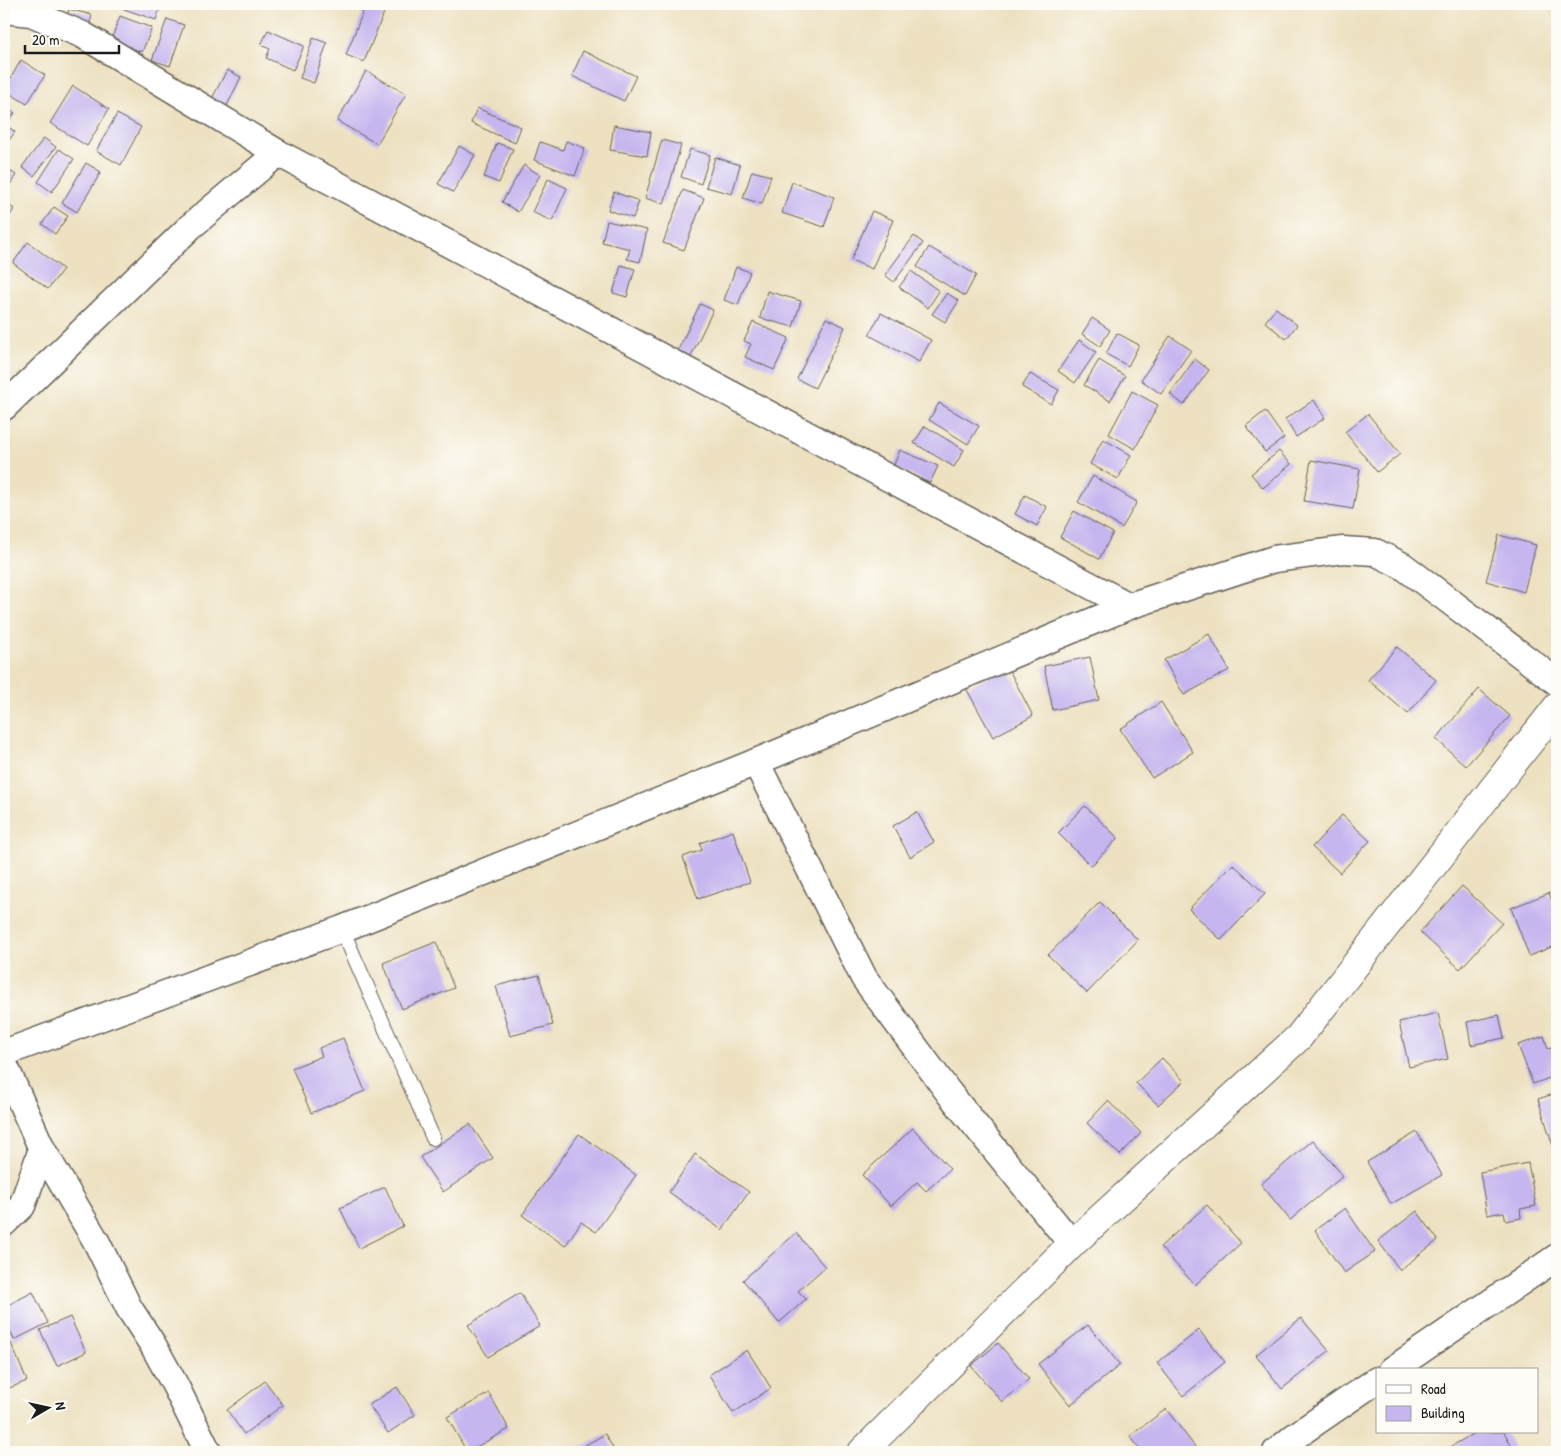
<svg xmlns="http://www.w3.org/2000/svg" width="1561" height="1456" viewBox="0 0 1561 1456" font-family="'Patrick Hand',sans-serif">
<style>
.building{fill:#c5b6ef}
.lines{fill:none;stroke-linecap:round;stroke-linejoin:round}
.service-casing{stroke:#656156;stroke-width:16}
.minor-casing{stroke:#656156;stroke-width:29}
.tertiary-casing{stroke:#656156;stroke-width:30}
.service{stroke:#fff;stroke-width:14}
.minor{stroke:#fff;stroke-width:26}
.tertiary{stroke:#fff;stroke-width:28}
</style>
<rect width="100%" height="100%" fill="#fdfcf7"/>
<filter id="ink" filterUnits="userSpaceOnUse"><feTurbulence type="fractalNoise" baseFrequency=".02" numOctaves="2"/><feDisplacementMap in="SourceGraphic" scale="10" xChannelSelector="R" yChannelSelector="G"/><feConvolveMatrix kernelMatrix="1 2 1 2 8 2 1 2 1" color-interpolation-filters="sRGB"/></filter>
<filter id="wash" filterUnits="userSpaceOnUse"><feTurbulence type="fractalNoise" baseFrequency=".0096" numOctaves="4" result="noise"/><feDisplacementMap in="SourceGraphic" scale="20" xChannelSelector="R" yChannelSelector="G"/><feGaussianBlur stdDeviation="1.12" result="paint"/><feColorMatrix in="noise" values="0 0 0 0 0 0 0 0 0 0 0 0 0 0 0 0 0 1.4 0 .05"/><feComposite in="paint" operator="in"/></filter>
<g filter="url(#wash)">
<rect width="100%" height="100%" fill="#ede1c1"/>
<g id="blocks">
<g class="building">
<polygon points="126,4 161,4 156,20 124,9"/>
<polygon points="366,4 385,10 364,62 346,55"/>
<polygon points="69,9 92,15 89,27 66,20"/>
<polygon points="120,16 152,28 142,52 111,40"/>
<polygon points="167,19 184,25 170,66 152,60"/>
<polygon points="268,30 304,46 293,70 266,58 270,49 261,45"/>
<polygon points="313,38 327,43 314,83 300,78"/>
<polygon points="583,51 636,76 624,101 572,76"/>
<polygon points="21,60 45,75 27,104 4,90"/>
<polygon points="227,70 241,77 222,116 207,108"/>
<polygon points="366,71 406,94 377,144 337,121"/>
<polygon points="73,86 109,109 87,146 50,123"/>
<polygon points="6,107 15,113 6,125 15,132 4,147 4,109"/>
<polygon points="477,108 521,127 515,143 471,123"/>
<polygon points="117,114 141,127 121,165 96,151"/>
<polygon points="614,125 651,132 647,156 610,150"/>
<polygon points="44,138 56,147 34,176 22,167"/>
<polygon points="662,140 681,145 664,204 645,198"/>
<polygon points="566,141 585,148 575,176 534,160 540,142 563,150"/>
<polygon points="497,143 513,149 499,183 484,177"/>
<polygon points="459,146 475,155 453,192 438,184"/>
<polygon points="59,149 74,159 52,192 38,182"/>
<polygon points="690,149 710,155 701,184 681,177"/>
<polygon points="715,157 740,165 732,194 706,187"/>
<polygon points="86,163 101,172 77,212 62,203"/>
<polygon points="524,165 540,175 518,212 502,202"/>
<polygon points="4,167 16,175 4,194"/>
<polygon points="752,171 771,176 762,204 743,198"/>
<polygon points="548,179 567,188 552,221 532,212"/>
<polygon points="792,182 834,197 824,227 782,213"/>
<polygon points="683,190 704,198 684,250 663,243"/>
<polygon points="614,192 639,201 633,218 608,210"/>
<polygon points="4,202 14,209 4,225"/>
<polygon points="54,207 68,216 55,234 42,224"/>
<polygon points="872,211 893,220 872,269 851,260"/>
<polygon points="607,221 647,230 640,262 627,259 630,249 602,242"/>
<polygon points="914,236 923,243 894,282 885,275"/>
<polygon points="28,242 63,269 48,289 13,263"/>
<polygon points="929,247 976,275 965,296 917,267"/>
<polygon points="621,265 635,269 627,297 613,293"/>
<polygon points="736,267 750,272 738,305 724,300"/>
<polygon points="911,271 939,291 928,308 899,287"/>
<polygon points="767,291 801,301 793,327 760,318"/>
<polygon points="947,293 959,301 945,322 932,314"/>
<polygon points="700,304 713,310 690,358 677,352"/>
<polygon points="1276,308 1297,325 1286,339 1265,322"/>
<polygon points="881,313 931,340 919,362 869,335"/>
<polygon points="826,318 845,327 815,388 797,379"/>
<polygon points="1092,318 1110,330 1100,346 1082,334"/>
<polygon points="753,322 789,338 774,370 745,357 751,344 744,341"/>
<polygon points="1117,333 1139,345 1128,366 1106,354"/>
<polygon points="1170,336 1191,350 1161,394 1141,380"/>
<polygon points="1079,340 1096,352 1075,383 1058,371"/>
<polygon points="1195,359 1209,370 1184,405 1170,394"/>
<polygon points="1099,360 1125,376 1110,401 1084,385"/>
<polygon points="1030,374 1059,390 1051,404 1022,387"/>
<polygon points="1132,391 1158,405 1135,449 1109,434"/>
<polygon points="1314,400 1325,418 1296,437 1285,419"/>
<polygon points="939,403 979,426 968,444 929,420"/>
<polygon points="1265,411 1284,438 1265,452 1246,426"/>
<polygon points="1368,414 1400,454 1377,472 1345,432"/>
<polygon points="925,426 964,450 954,467 914,443"/>
<polygon points="1103,439 1131,455 1118,479 1090,464"/>
<polygon points="900,450 938,466 930,483 893,467"/>
<polygon points="1279,451 1291,464 1263,488 1251,474"/>
<polygon points="1311,460 1360,469 1353,509 1304,501"/>
<polygon points="1093,476 1137,502 1122,528 1078,502"/>
<polygon points="1025,495 1047,507 1037,526 1015,514"/>
<polygon points="1074,511 1113,533 1099,559 1060,537"/>
<polygon points="1499,535 1536,545 1524,592 1486,581"/>
<polygon points="1209,634 1229,670 1184,695 1164,660"/>
<polygon points="1397,647 1436,680 1408,714 1368,680"/>
<polygon points="1090,657 1099,700 1053,710 1044,666"/>
<polygon points="1007,666 1033,716 993,737 966,688"/>
<polygon points="1479,689 1510,716 1466,766 1436,739"/>
<polygon points="1161,702 1193,752 1152,778 1120,729"/>
<polygon points="1085,806 1118,838 1091,866 1058,833"/>
<polygon points="917,812 934,842 910,857 893,826"/>
<polygon points="1342,815 1370,841 1340,873 1312,847"/>
<polygon points="733,831 750,882 698,899 683,857 702,850 700,843"/>
<polygon points="1233,864 1265,894 1221,940 1189,909"/>
<polygon points="1462,886 1502,923 1460,969 1420,932"/>
<polygon points="1549,893 1557,914 1557,945 1529,956 1511,908"/>
<polygon points="1100,902 1138,940 1087,993 1048,955"/>
<polygon points="436,942 454,988 402,1009 383,963"/>
<polygon points="539,975 553,1025 510,1036 496,986"/>
<polygon points="1438,1013 1448,1059 1409,1067 1399,1022"/>
<polygon points="1499,1015 1504,1038 1471,1045 1467,1022"/>
<polygon points="1544,1036 1548,1049 1557,1046 1557,1075 1533,1084 1518,1045"/>
<polygon points="343,1038 365,1091 311,1113 292,1068 322,1056 319,1048"/>
<polygon points="1162,1058 1184,1081 1158,1105 1136,1083"/>
<polygon points="1557,1093 1557,1147 1554,1149 1538,1099"/>
<polygon points="1108,1101 1141,1133 1120,1155 1087,1123"/>
<polygon points="470,1124 493,1158 443,1192 420,1157"/>
<polygon points="913,1128 950,1169 926,1191 917,1182 891,1206 862,1175"/>
<polygon points="1417,1132 1442,1175 1391,1204 1367,1162"/>
<polygon points="579,1134 636,1175 596,1232 581,1222 565,1246 522,1215"/>
<polygon points="1313,1140 1343,1176 1290,1220 1261,1184"/>
<polygon points="695,1154 749,1192 722,1230 669,1192"/>
<polygon points="1528,1163 1536,1206 1520,1209 1521,1218 1506,1221 1504,1212 1487,1215 1480,1172"/>
<polygon points="385,1187 403,1226 359,1248 340,1208"/>
<polygon points="1207,1205 1241,1243 1195,1285 1160,1247"/>
<polygon points="1345,1208 1375,1252 1344,1273 1315,1230"/>
<polygon points="1417,1211 1438,1240 1400,1270 1378,1241"/>
<polygon points="796,1233 825,1267 798,1291 806,1299 779,1323 743,1280"/>
<polygon points="33,1292 48,1323 14,1340 4,1317 4,1307"/>
<polygon points="520,1293 540,1326 488,1357 468,1325"/>
<polygon points="70,1317 86,1352 57,1366 40,1330"/>
<polygon points="1301,1318 1329,1351 1282,1389 1256,1355"/>
<polygon points="1088,1325 1120,1365 1070,1405 1038,1364"/>
<polygon points="1199,1330 1225,1362 1183,1396 1157,1363"/>
<polygon points="11,1343 27,1381 4,1390 4,1346"/>
<polygon points="998,1343 1029,1379 1002,1402 971,1366"/>
<polygon points="747,1350 771,1388 733,1413 709,1375"/>
<polygon points="265,1381 283,1405 244,1434 227,1410"/>
<polygon points="397,1387 415,1415 388,1433 369,1405"/>
<polygon points="489,1393 509,1429 467,1452 447,1417"/>
<polygon points="1166,1409 1199,1452 1142,1452 1130,1436"/>
<polygon points="1476,1432 1504,1432 1515,1452 1455,1452 1452,1446"/>
<polygon points="605,1434 615,1452 573,1452"/>
</g>
</g>
</g>
<g filter="url(#ink)">
<use href="#blocks" fill-opacity="0" stroke="#656156" stroke-width="1"/>
<g class="lines">
<defs>
<polyline id="service" points="342,929 433,1138"/>
<g id="minor">
<polyline points="4,10 31,13 83,35 278,153 1129,606"/>
<polyline points="4,407 190,227 278,153"/>
<polyline points="756,762 864,978 949,1093 1072,1244"/>
<polyline points="4,1053 342,929 462,881 756,762 1129,606 1274,559 1343,550 1375,552 1403,566 1557,682"/>
<polyline points="4,1064 42,1149 96,1241 129,1308 153,1345 175,1385 208,1452"/>
<polyline points="4,1223 22,1206 42,1149"/>
<polyline points="1392,1370 1557,1257"/>
<polyline points="1276,1452 1294,1437 1377,1380"/>
</g>
<polyline id="tertiary" points="862,1452 1072,1244 1299,1037 1557,707"/>
</defs>
<use href="#service" class="service-casing"/>
<use href="#minor" class="minor-casing"/>
<use href="#tertiary" class="tertiary-casing"/>
<use href="#service" class="service"/>
<use href="#minor" class="minor"/>
<use href="#tertiary" class="tertiary"/>
</g>
</g>
<rect width="1561" height="1456" fill="none" stroke="#fdfcf7" stroke-width="20"/>
<rect x="1376" y="1368" width="162" height="65" fill="#fdfcf7" stroke="#a3a29f"/>
<rect x="1386" y="1385" width="25" height="8" fill="#ffffff" stroke="#a3a29f"/>
<text x="1421" y="1394" font-size="15" fill="#1c1c1c">Road</text>
<rect x="1386" y="1406" width="25" height="15" fill="#c5b6ef" stroke="#a3a29f"/>
<text x="1421" y="1418" font-size="15" fill="#1c1c1c">Building</text>
<g transform="translate(48 1408) rotate(81)" stroke="#fdfcf7" stroke-width="4" paint-order="stroke">
<path d="M0-4L9 19L0 12L-9 19Z" fill="#1c1c1c"/>
<text y="-8" font-size="14" font-weight="bold" text-anchor="middle" fill="#1c1c1c">N</text>
</g>
<path d="M25 45v8h94v-8" fill="none" stroke="#1c1c1c" stroke-width="2.5"/>
<text x="32" y="45" font-size="15" fill="#1c1c1c" stroke="#fdfcf7" stroke-width="4" paint-order="stroke">20 m</text>
</svg>
